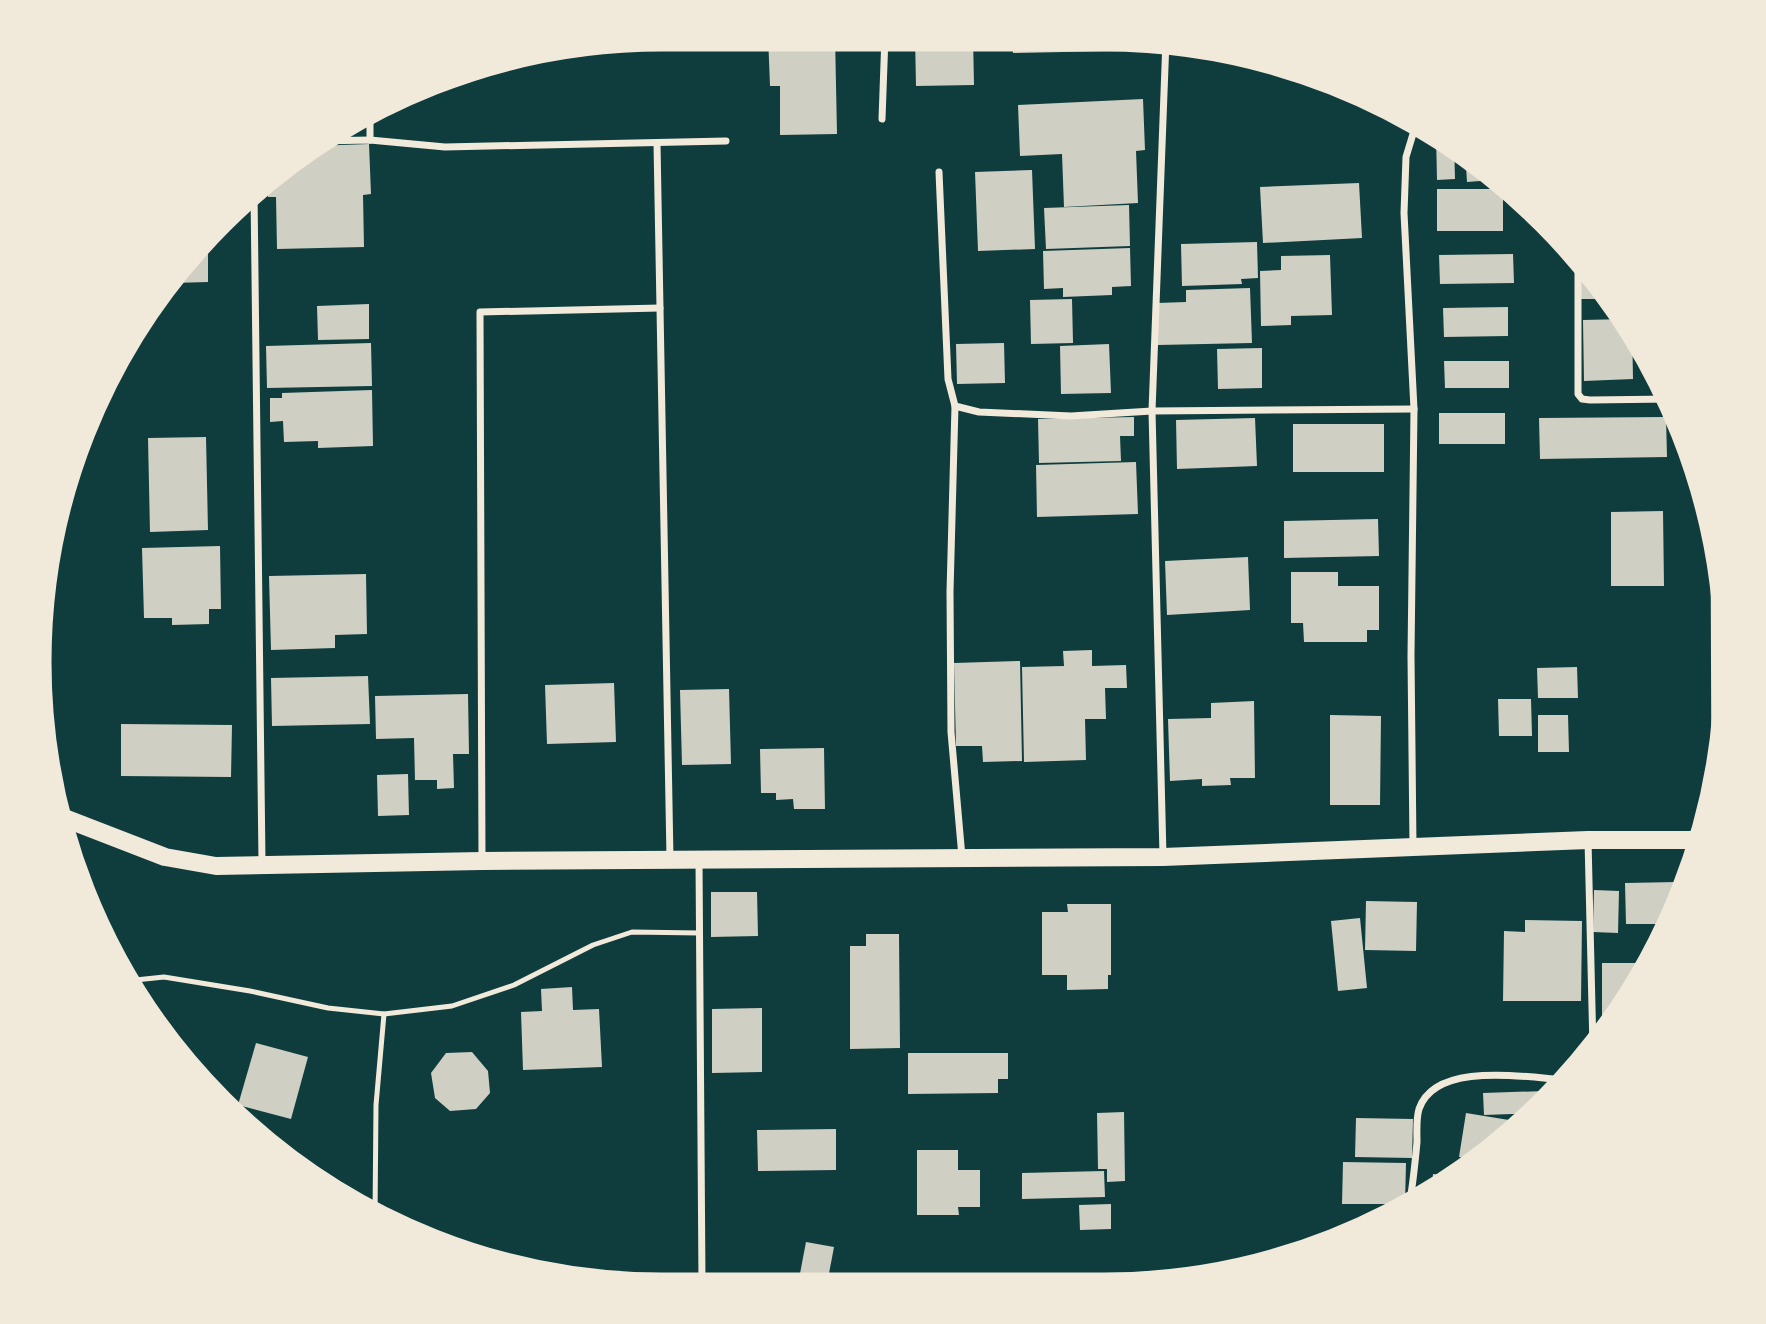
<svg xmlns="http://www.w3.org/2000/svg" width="1766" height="1324" viewBox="0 0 1766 1324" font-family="'Source Sans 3',sans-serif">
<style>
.building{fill:#cfcfc3}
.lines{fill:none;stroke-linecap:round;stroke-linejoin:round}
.service{stroke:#f1e9da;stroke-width:5}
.minor{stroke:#f1e9da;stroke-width:7}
.primary{stroke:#f1e9da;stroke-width:18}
.rim{fill:none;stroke:#f1e9da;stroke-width:9}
</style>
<rect width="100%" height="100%" fill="#0f3d3e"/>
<g class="building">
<polygon points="768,35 835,35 837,134 780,135 780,86 770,86"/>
<polygon points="915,36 973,36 974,85 916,86"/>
<polygon points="1012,36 1111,36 1112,51 1013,53"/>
<polygon points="1143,99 1145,150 1136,151 1138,203 1064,207 1062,154 1020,156 1018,105"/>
<polygon points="1436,133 1454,142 1455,179 1437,180"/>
<polygon points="369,144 371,194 363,195 364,247 277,249 276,197 268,197 268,181 313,146"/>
<polygon points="1465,151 1493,174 1493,180 1467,182"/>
<polygon points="1032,170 1035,249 978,251 975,172"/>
<polygon points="1359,183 1362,238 1263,243 1260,187"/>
<rect x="1437" y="189" width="66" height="42"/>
<polygon points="1129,205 1130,246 1046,249 1044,208"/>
<polygon points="208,233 208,282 173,283 177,276"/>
<polygon points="1257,242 1258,278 1241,279 1242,284 1182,286 1181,244"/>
<polygon points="1130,248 1131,286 1112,287 1112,295 1063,297 1063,288 1044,289 1043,251"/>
<polygon points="1513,254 1514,283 1440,284 1439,255"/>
<polygon points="1330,255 1332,315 1291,316 1291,325 1261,326 1260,271 1281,270 1281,256"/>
<polygon points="1581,260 1613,299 1581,299"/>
<polygon points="1250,288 1252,343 1158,345 1157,303 1186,302 1186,290"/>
<polygon points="1072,299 1073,343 1031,344 1030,300"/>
<polygon points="369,304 369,339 318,340 317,306"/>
<polygon points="1508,307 1508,336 1444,337 1443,308"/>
<polygon points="1628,319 1632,326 1633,379 1584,381 1583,320"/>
<polygon points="371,343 372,386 267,388 266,346"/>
<polygon points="1004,343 1005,383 957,384 956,344"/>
<polygon points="1109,344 1111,393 1061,394 1060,346"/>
<polygon points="1262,348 1262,388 1218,389 1217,349"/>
<polygon points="1444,361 1509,361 1509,388 1445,388"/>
<polygon points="372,390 373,446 318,448 318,441 284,442 283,421 270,422 270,398 282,398 282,393"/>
<rect x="1439" y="413" width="66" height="31"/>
<polygon points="1134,417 1134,436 1120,436 1121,461 1039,463 1038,419"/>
<polygon points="1666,417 1667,457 1540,459 1539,418"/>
<polygon points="1255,418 1257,466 1177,469 1176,420"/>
<rect x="1293" y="424" width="91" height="48"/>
<polygon points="206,437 208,530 150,532 148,438"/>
<polygon points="1136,462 1138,514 1037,517 1036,465"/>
<polygon points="1663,511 1664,586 1611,586 1611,512"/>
<polygon points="1378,519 1379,556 1284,558 1284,521"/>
<polygon points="220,546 221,609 209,609 209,624 172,625 172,618 144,618 142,548"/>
<polygon points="1248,557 1250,610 1167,615 1165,561"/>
<polygon points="1291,572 1338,572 1338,586 1379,586 1379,630 1367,630 1367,642 1304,642 1303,623 1291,623"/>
<polygon points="366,574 367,634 335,635 335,648 271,650 269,576"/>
<polygon points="1092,650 1092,666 1126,665 1127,688 1105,688 1106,719 1085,719 1086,760 1024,762 1022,667 1064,666 1063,651"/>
<polygon points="1020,661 1022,761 983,762 982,746 956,746 954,663"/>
<polygon points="1577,667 1578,698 1538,698 1537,668"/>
<polygon points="368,676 370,724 272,726 271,678"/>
<polygon points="614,683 616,742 547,744 545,685"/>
<polygon points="729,689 731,764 682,765 680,690"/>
<polygon points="468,694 469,754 453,754 454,788 437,789 437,780 415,780 414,738 376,739 375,696"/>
<polygon points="1498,699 1531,699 1532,736 1499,736"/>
<polygon points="1254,701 1255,778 1230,778 1231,785 1202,786 1202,779 1170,781 1168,719 1211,718 1211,703"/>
<polygon points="1330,715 1381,716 1380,805 1330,805"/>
<polygon points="1538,715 1568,715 1569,752 1538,752"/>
<polygon points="121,724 232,725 231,777 121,776"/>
<polygon points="824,748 825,809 794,809 793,799 776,800 776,793 761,793 760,749"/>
<polygon points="408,774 409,815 378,816 377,775"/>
<polygon points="1681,878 1691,878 1680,907"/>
<polygon points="1677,882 1677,913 1672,924 1626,924 1625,883"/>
<polygon points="1594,890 1619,891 1618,933 1593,932"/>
<polygon points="711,892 757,892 758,936 711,937"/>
<polygon points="1366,901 1417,902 1416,951 1365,950"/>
<polygon points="1067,904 1111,904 1111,975 1108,975 1108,989 1067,990 1067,975 1042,975 1042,912 1068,912"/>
<polygon points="1360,918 1367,988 1338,991 1331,921"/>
<polygon points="1525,920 1582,921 1581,1001 1503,1001 1504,931 1525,932"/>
<polygon points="866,934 899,934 900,1048 850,1049 850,946 866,946"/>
<polygon points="1602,963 1651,963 1626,1010 1613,1025 1602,1025"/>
<polygon points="572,987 573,1010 599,1009 602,1067 523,1070 521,1012 542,1011 541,989"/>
<polygon points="762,1008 762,1072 712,1073 712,1009"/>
<polygon points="256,1043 308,1057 291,1119 238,1105"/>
<polygon points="472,1052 488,1071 490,1093 476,1109 450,1111 435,1098 431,1073 446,1053"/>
<polygon points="908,1053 1008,1053 1008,1079 998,1079 998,1093 908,1094"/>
<polygon points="1545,1091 1545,1107 1538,1113 1484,1115 1483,1093"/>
<polygon points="1124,1112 1125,1181 1107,1182 1107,1169 1098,1169 1097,1113"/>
<polygon points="1466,1113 1509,1120 1506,1139 1480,1160 1459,1157"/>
<polygon points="1356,1118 1413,1119 1412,1158 1355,1157"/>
<polygon points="836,1129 836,1170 758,1171 757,1130"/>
<polygon points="917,1150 958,1150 958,1170 980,1170 980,1207 958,1207 959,1215 917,1215"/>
<polygon points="1343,1162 1406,1163 1405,1204 1342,1204"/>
<polygon points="1104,1171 1105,1197 1022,1199 1022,1173"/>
<polygon points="1433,1174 1461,1176 1431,1195"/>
<polygon points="1111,1204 1111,1229 1080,1230 1079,1205"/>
<polygon points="806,1242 834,1247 827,1284 798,1284"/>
</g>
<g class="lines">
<g class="service">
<polyline points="126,981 164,977 250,991 328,1008 384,1014 452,1006 514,985 593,945 632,932 699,933"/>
<polyline points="375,1217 376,1105 384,1014"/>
</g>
<g class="minor">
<polyline points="882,119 885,36"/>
<polyline points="370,140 370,110"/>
<polyline points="319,141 370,140 445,147 726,141"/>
<polyline points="657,143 670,859"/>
<polyline points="939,172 948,379 955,406 979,412 1071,416 1152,411 1414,409"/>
<polyline points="254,192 262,863"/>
<polyline points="1578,255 1578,394 1582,399 1590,400 1671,399"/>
<polyline points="955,406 950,592 951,732 962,857"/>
<polyline points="1714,523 1715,797"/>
<polyline points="1588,840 1593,1049"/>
<polyline points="1413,846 1411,656 1414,409 1404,213 1406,157 1416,124"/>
<polyline points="1163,856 1152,411 1166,40"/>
<polyline points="699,860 702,1284"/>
<polyline points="482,861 480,312 660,308"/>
<path d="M 1409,1206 C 1413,1185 1415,1164 1417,1142 C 1417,1132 1416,1119 1419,1109 C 1436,1060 1528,1078 1568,1080"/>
</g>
<polyline class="primary" points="59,816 165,857 216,866 482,861 1163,857 1588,840 1702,840"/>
</g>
<path d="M0 0H1766V1324H0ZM662 47H1104A615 615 0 0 1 1719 662V662A615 615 0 0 1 1104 1277H662A615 615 0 0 1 47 662V662A615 615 0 0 1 662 47Z" fill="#f1e9da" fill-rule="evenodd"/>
<path class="rim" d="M662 47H1104A615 615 0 0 1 1719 662V662A615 615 0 0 1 1104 1277H662A615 615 0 0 1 47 662V662A615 615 0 0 1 662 47Z"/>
</svg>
